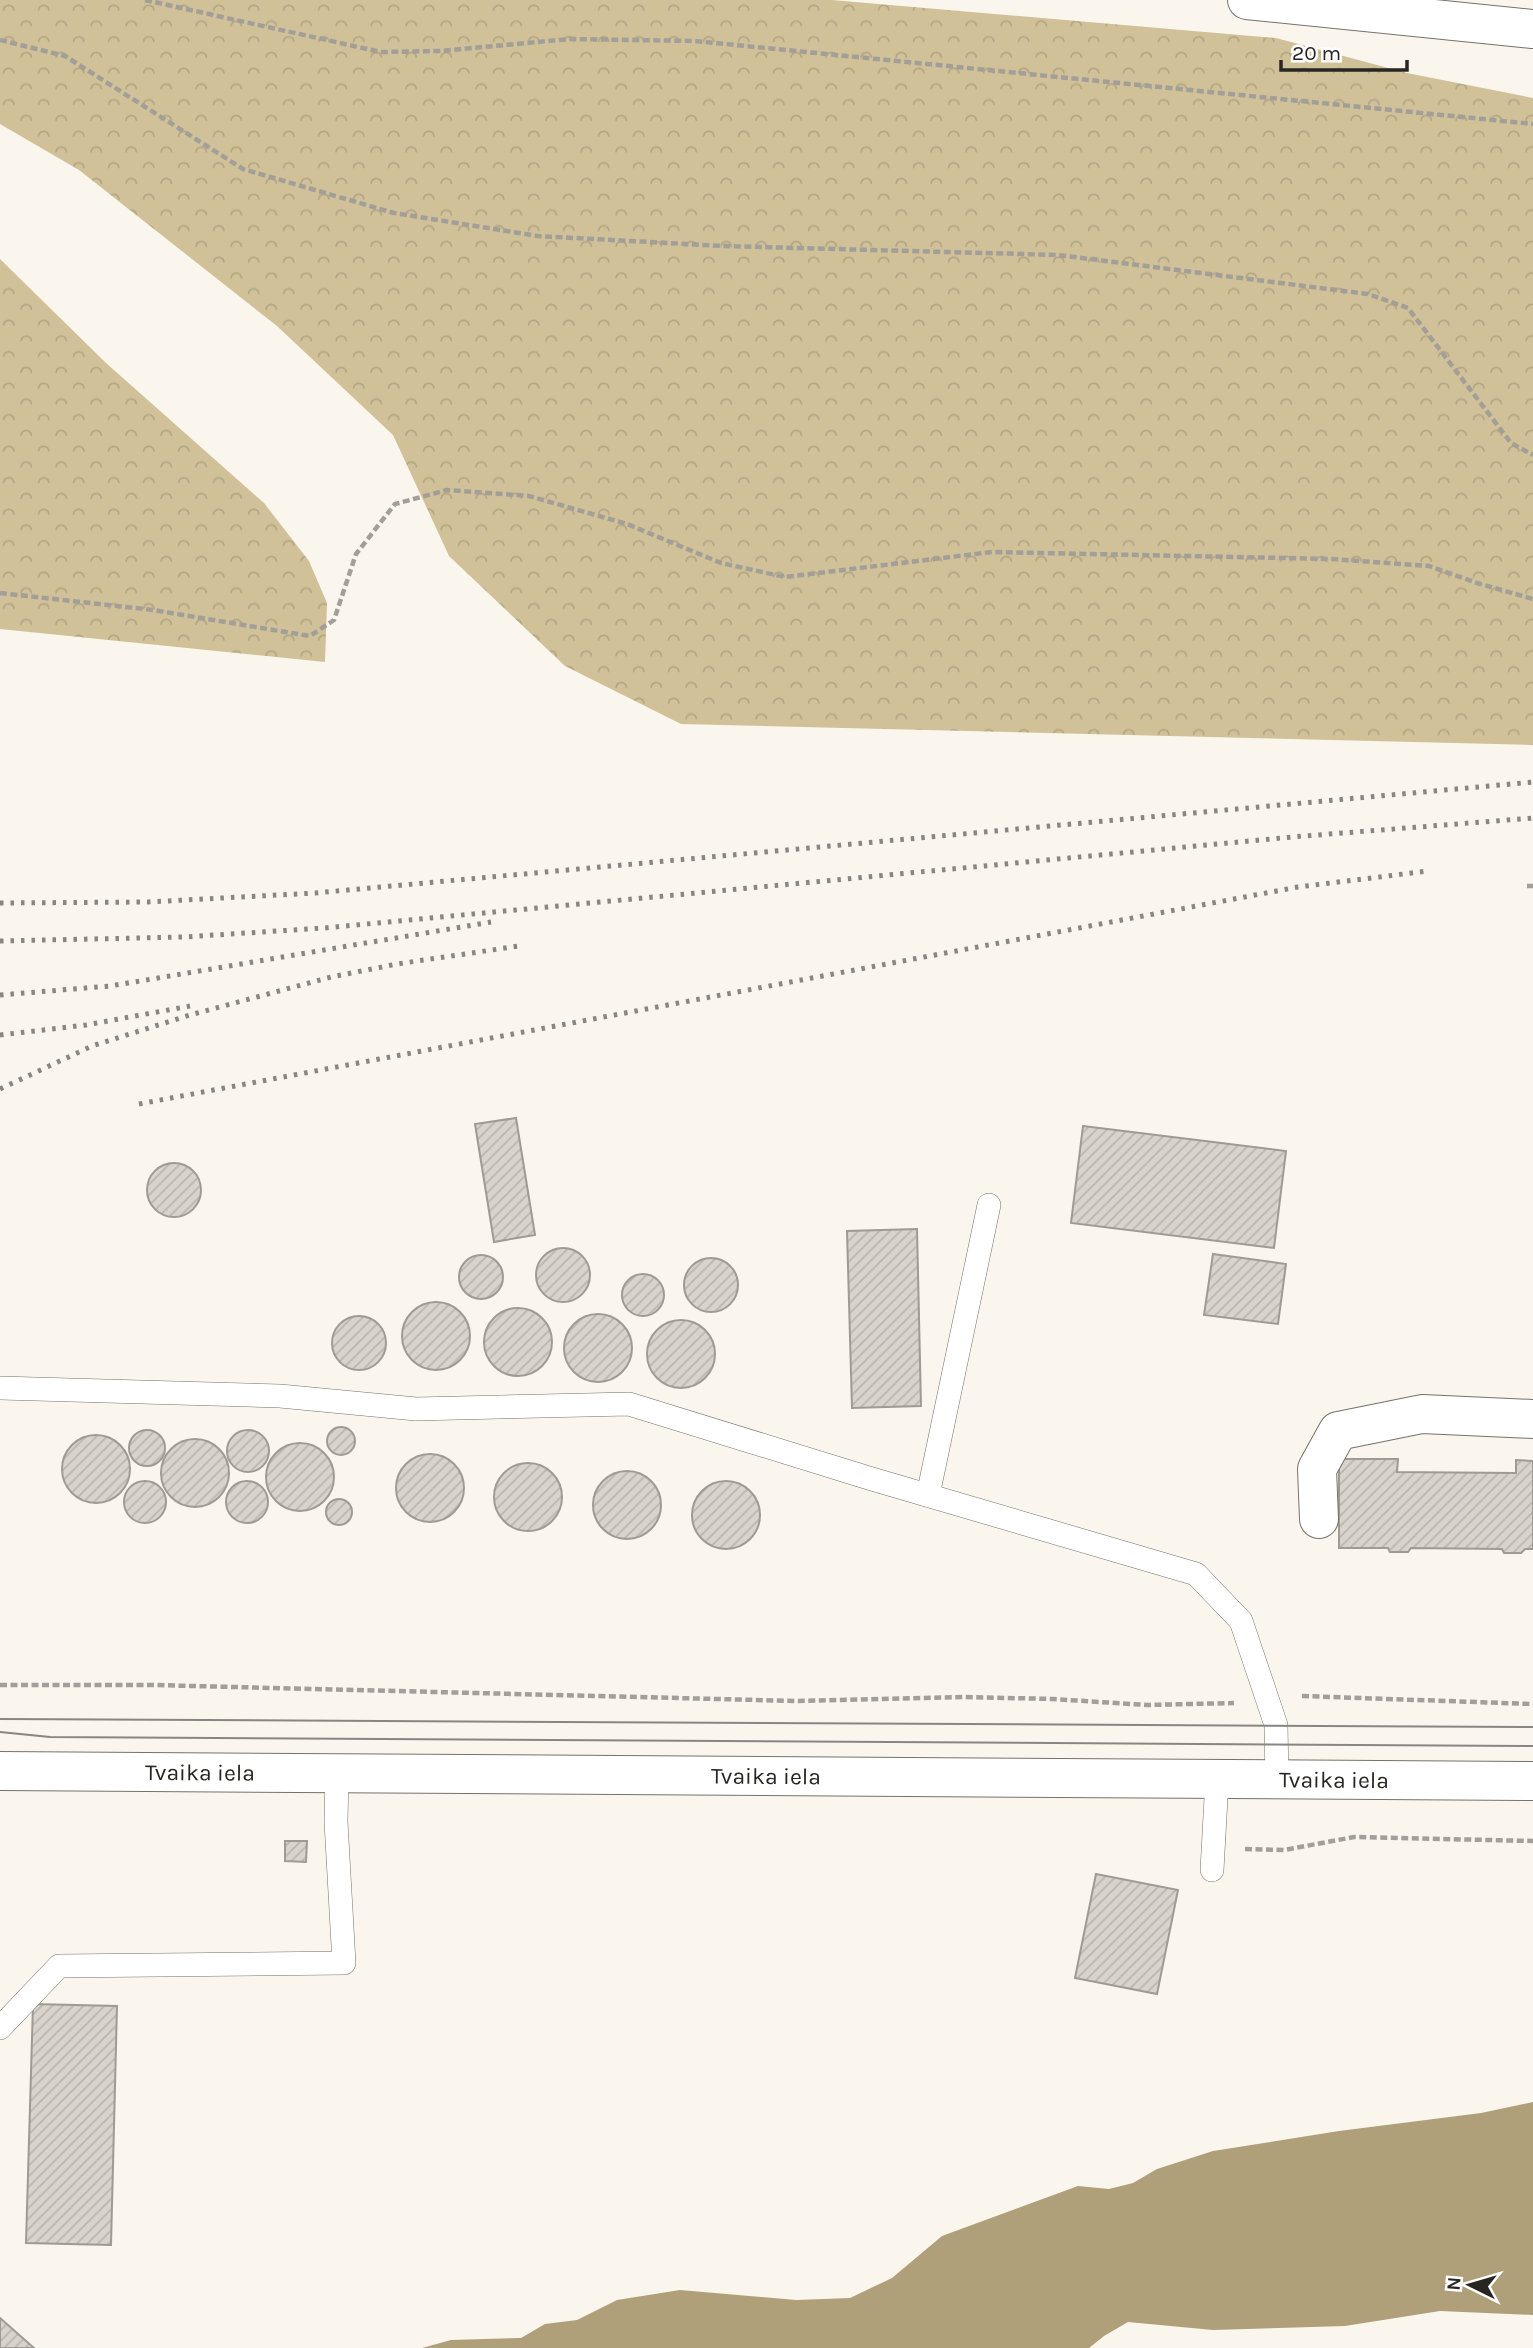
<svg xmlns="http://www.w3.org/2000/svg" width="1533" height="2348" viewBox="0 0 1533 2348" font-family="Karla,sans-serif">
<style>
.forest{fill:url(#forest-crowns)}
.water{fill:#b0a079}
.building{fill:url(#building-hatch);stroke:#9e9b92;stroke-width:2}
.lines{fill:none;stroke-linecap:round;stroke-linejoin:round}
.lane-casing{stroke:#76726a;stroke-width:24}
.street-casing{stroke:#76726a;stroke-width:40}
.secondary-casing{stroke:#76726a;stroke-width:40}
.primary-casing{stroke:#76726a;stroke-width:40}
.path{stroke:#a29f98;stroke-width:4.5;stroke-dasharray:7 3.5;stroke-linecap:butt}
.lane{stroke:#fff;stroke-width:23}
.street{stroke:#fff;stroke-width:38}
.secondary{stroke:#fff;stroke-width:38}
.primary{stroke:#fff;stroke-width:38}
.tram{stroke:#888680;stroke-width:2}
.rail{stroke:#888680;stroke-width:5;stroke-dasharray:3.5 7;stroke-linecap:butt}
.labels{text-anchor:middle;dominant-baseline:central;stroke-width:7;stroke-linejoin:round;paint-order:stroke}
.street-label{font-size:23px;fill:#272623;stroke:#fff}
</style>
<defs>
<pattern id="forest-crowns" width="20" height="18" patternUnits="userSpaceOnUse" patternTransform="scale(1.75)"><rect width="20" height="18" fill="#d0c198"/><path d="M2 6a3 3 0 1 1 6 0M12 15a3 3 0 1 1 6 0" fill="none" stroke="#b3a683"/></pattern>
<pattern id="building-hatch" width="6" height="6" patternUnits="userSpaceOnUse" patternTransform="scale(1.75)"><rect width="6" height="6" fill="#d8d4cb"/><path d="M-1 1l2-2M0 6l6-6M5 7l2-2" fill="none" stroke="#b9b6ae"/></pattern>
</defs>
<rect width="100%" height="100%" fill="#faf6ed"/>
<g class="forest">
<polygon points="0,0 832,0 1276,38 1407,73 1533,98 1533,745 681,724 565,666 449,556 393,435 277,326 79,170 0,124"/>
<polygon points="0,259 106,363 264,503 309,561 327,603 325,662 0,629"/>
</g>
<polygon class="water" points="1533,2102 1533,2315 1440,2311 1345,2326 1213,2330 1128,2322 1104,2336 1089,2348 422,2348 451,2340 521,2338 545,2324 577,2320 617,2300 680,2290 796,2300 850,2298 892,2278 942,2236 1078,2186 1109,2189 1133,2183 1157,2169 1213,2151 1339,2131 1481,2113"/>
<g class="building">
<polygon points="516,1118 535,1235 494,1242 475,1124"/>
<polygon points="1083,1126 1286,1151 1274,1248 1071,1223"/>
<circle cx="174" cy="1190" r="27"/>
<polygon points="917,1229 921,1406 852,1408 847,1231"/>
<circle cx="563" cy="1275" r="27"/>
<polygon points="1213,1254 1286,1264 1278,1324 1204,1315"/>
<circle cx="481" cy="1277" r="22"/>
<circle cx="711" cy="1285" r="27"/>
<circle cx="643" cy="1295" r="21"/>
<circle cx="436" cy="1336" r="34"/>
<circle cx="518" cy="1342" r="34"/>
<circle cx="598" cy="1348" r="34"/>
<circle cx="359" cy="1343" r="27"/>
<circle cx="681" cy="1354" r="34"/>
<circle cx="341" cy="1441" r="14"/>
<circle cx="248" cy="1451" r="21"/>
<circle cx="147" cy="1448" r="18"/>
<circle cx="96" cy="1469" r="34"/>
<circle cx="195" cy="1473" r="34"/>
<circle cx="300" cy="1477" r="34"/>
<circle cx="430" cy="1488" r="34"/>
<polygon points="1339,1459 1398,1459 1397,1472 1516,1473 1516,1460 1533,1461 1533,1549 1525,1549 1521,1553 1504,1553 1502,1549 1411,1548 1408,1552 1390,1552 1388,1548 1339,1548"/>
<circle cx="528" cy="1497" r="34"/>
<circle cx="627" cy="1505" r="34"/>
<circle cx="145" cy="1502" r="21"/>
<circle cx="247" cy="1502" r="21"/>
<circle cx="726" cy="1515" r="34"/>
<circle cx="339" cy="1512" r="13"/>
<polygon points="285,1841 307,1841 306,1862 285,1861"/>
<polygon points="1096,1874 1178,1890 1157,1994 1075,1978"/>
<polygon points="33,2004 117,2006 111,2245 26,2243"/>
<polygon points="0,2318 34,2348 0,2348"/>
</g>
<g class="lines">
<defs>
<g id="lane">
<polyline points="0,1388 280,1396 416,1409 629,1404 872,1479 1196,1574 1241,1621 1276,1725 1277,1780"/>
<polyline points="928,1495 989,1205"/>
<polyline points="1212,1870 1217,1780"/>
<polyline points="0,2028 59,1966 344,1963 336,1822 337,1773"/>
</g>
<polyline id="street" points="1319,1519 1317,1469 1338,1431 1422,1414 1533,1419"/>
<g id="secondary">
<path id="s1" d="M 0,1771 L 1533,1781"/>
</g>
<polyline id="primary" points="1247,0 1533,29"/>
</defs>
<use href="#lane" class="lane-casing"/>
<use href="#street" class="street-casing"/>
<use href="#secondary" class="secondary-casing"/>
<use href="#primary" class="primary-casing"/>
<g class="path">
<polyline points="145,0 381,52 440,51 570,39 695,41 1533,124"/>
<polyline points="0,40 65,56 243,169 394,213 538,236 723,246 1058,255 1368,294 1408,308 1511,443 1533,455"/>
<polyline points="0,593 153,610 310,636 334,620 356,554 395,504 447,490 529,496 627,524 721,563 785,577 992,552 1333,559 1429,566 1477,583 1533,599"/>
<polyline points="1527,886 1533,886"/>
<polyline points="0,1685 153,1685 798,1701 965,1697 1053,1699 1147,1705 1234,1703"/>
<polyline points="1302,1696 1533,1704"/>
<polyline points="1245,1849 1284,1850 1354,1837 1533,1841"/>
</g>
<use href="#lane" class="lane"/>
<use href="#street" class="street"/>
<use href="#secondary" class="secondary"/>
<use href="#primary" class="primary"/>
<g class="tram">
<polyline points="0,1719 1533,1727"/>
<polyline points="0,1732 50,1737 1533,1746"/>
</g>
<g class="rail">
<polyline points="0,903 148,902 315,893 1533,782"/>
<polyline points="0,941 184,937 324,928 1292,837 1533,818"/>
<polyline points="0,995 110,986 491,922"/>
<polyline points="0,1035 86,1025 190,1006"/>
<polyline points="0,1089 92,1046 190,1015 331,977 397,964 519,946"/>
<polyline points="139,1104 1298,887 1428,871"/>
</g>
</g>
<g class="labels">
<g class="street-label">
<text stroke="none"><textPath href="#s1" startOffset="200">Tvaika iela</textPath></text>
<text stroke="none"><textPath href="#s1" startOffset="766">Tvaika iela</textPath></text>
<text stroke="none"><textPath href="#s1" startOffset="1334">Tvaika iela</textPath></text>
</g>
</g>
<g transform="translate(1470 2285) rotate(275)" stroke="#ffffff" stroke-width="5" paint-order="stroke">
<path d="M0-5L12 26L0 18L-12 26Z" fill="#272623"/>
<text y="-10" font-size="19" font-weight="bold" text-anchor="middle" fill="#272623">N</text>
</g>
<path d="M1281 60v10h126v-10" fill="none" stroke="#272623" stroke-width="3.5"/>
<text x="1292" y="60" font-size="21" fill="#272623" stroke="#ffffff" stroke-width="5" paint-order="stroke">20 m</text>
</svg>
